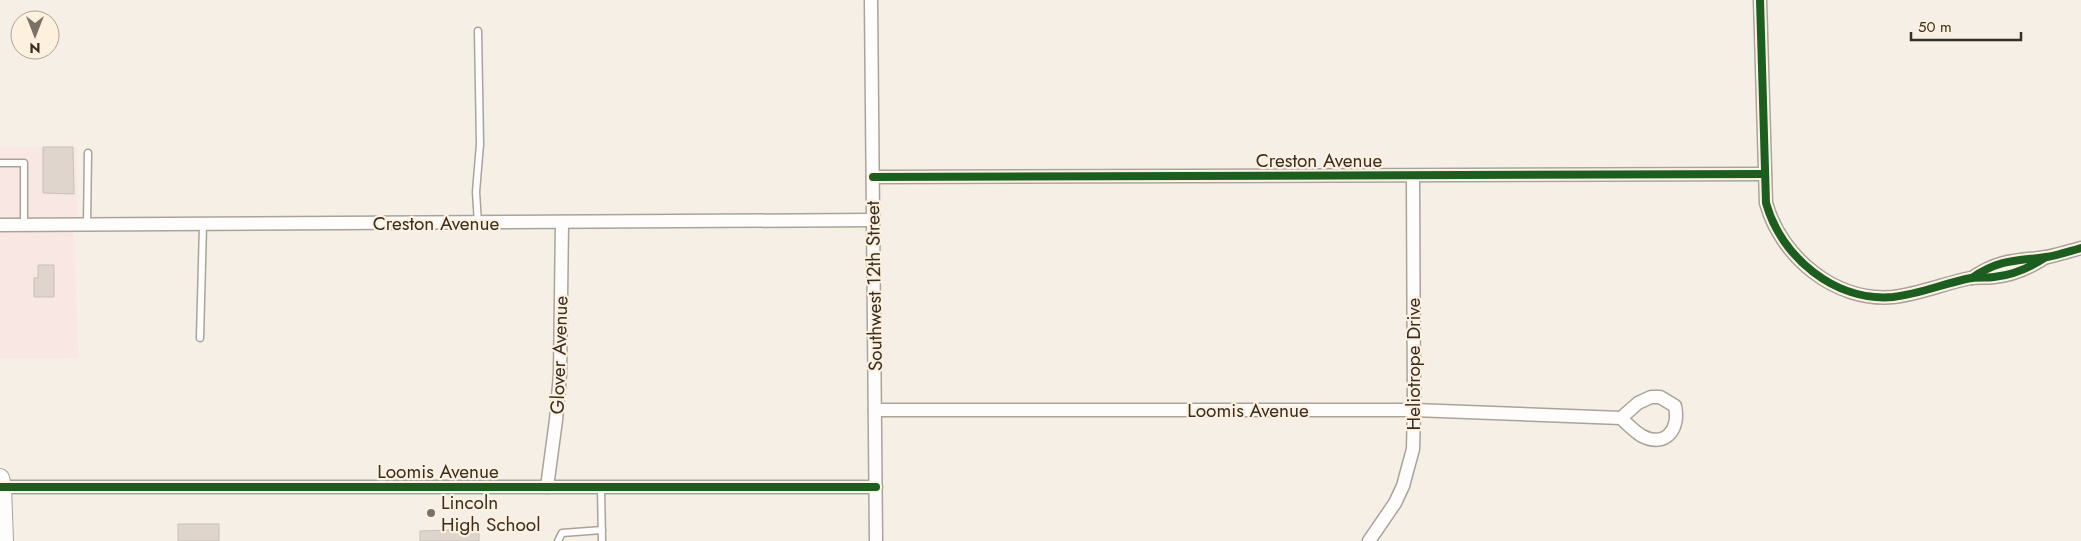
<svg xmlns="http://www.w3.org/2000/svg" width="2081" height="541" viewBox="0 0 2081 541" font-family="Jost,sans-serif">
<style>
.commercial{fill:#f9e7e4}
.building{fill:#dfd5cd;stroke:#c9c0b9}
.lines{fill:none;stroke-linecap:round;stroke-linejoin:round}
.service-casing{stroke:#aaa39a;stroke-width:9}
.minor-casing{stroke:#aaa39a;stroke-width:15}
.secondary-casing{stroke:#aaa39a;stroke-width:20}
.service{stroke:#fefdfb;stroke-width:6}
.minor{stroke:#fefdfb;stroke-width:12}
.secondary{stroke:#fefdfb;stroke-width:18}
.cycleway-casing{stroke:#fdf0de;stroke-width:11}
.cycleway{stroke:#1b5e20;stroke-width:8}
.poi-dot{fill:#7a7267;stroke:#fdf0de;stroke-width:2}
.labels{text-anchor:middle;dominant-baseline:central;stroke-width:4.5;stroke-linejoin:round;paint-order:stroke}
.street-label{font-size:19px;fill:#372f23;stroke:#fdf0de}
.poi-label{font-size:19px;fill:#372f23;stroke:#fdf0de;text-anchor:start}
</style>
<rect width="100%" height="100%" fill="#f6efe5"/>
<polygon class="commercial" points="0,147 77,147 78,224 73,225 79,358 0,359"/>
<g class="building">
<polygon points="43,147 73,147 74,194 43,193"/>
<polygon points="38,265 54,265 54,297 34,297 34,278 38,278"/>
<rect x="178" y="524" width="41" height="17"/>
<polygon points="450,530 479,533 479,541 420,541 420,531"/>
</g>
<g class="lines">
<defs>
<g id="service">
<polyline points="0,163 24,163 24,225"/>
<polyline points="478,223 476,192 480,144 478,31"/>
<polyline points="87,224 88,153"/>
<polyline points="200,338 203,225"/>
<polyline points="601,487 602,541"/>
<polyline points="558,541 562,533 602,530"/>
</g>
<g id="minor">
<polyline points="871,0 876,541"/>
<path d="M 1760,0 L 1766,203 C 1781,257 1835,302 1893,297 C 1920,294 1945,283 1971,278 C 1978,277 1986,278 1994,277 C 2013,275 2031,267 2046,257"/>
<polyline points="873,177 1765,174"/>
<polyline points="0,225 873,220"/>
<path d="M 1972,278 C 1999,259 2017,261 2047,257 C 2058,255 2070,251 2081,248"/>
<path d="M 1651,397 L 1660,397 L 1675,406 C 1680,429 1666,448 1642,436 C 1635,432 1627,424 1621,418 L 1638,403 Z"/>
<polyline points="875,410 1414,410 1621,418"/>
<polyline points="0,487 876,487"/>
<polyline points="547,487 556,420 560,374 562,222"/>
<polyline points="1369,541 1395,503 1403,486 1413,449 1414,410 1413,176"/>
</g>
<polyline id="secondary" points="0,478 2,487 4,541"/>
</defs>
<use href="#service" class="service-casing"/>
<use href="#minor" class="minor-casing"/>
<use href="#secondary" class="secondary-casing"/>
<use href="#service" class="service"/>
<use href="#minor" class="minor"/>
<use href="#secondary" class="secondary"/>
<defs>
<g id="cycleway">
<path d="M 1760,0 L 1766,203 C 1781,257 1835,302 1893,297 C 1920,294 1945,283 1971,278 C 1978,277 1986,278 1994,277 C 2013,275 2031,267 2046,257"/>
<polyline points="873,177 1765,174"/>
<path d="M 1972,278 C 1999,259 2017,261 2047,257 C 2058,255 2070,251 2081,248"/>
<polyline points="0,487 876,487"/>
</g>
</defs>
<use href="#cycleway" class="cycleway-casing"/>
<use href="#cycleway" class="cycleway"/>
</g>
<circle class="poi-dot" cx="431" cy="513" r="5"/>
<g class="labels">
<g class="street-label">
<text x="1319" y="160">Creston Avenue</text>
<text x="436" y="223">Creston Avenue</text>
<text transform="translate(874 286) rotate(-91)">Southwest 12th Street</text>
<text transform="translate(559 355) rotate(-88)">Glover Avenue</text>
<text transform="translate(1413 364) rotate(-90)">Heliotrope Drive</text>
<text x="1248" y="410">Loomis Avenue</text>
<text x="438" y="471">Loomis Avenue</text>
</g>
<g class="poi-label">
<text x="441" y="502">Lincoln<tspan x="441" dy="22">High School</tspan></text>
</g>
</g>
<g transform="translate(35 35) rotate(180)"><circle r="24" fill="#fdf0de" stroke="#aea393"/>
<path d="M0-4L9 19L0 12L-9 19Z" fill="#7a7267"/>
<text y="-8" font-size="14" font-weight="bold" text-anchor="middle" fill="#372f23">N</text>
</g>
<path d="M1911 32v8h110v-8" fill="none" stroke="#372f23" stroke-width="2.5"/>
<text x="1918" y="32" font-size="15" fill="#372f23" stroke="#fdf0de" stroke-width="4" paint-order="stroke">50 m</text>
</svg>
